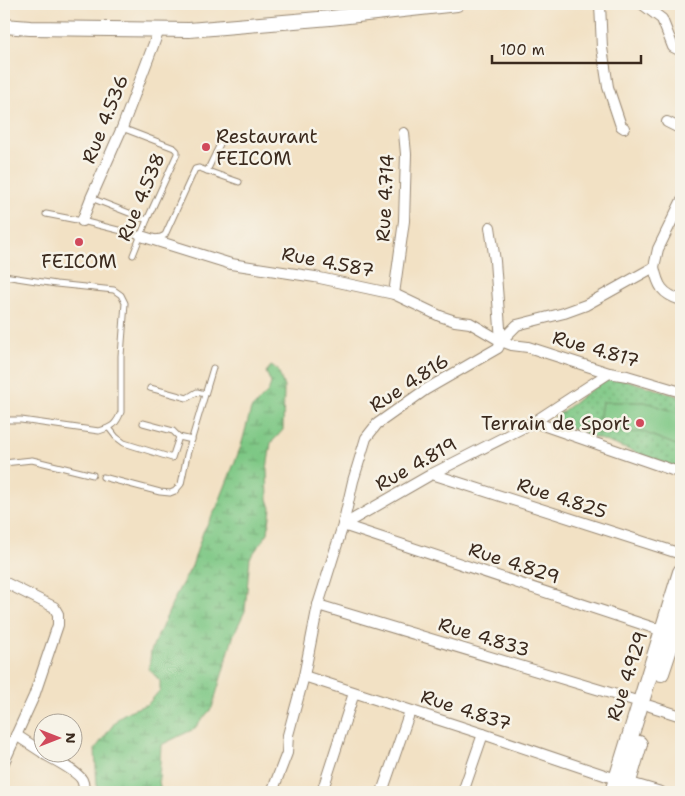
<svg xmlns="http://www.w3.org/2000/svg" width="685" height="796" viewBox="0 0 685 796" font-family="'Shantell Sans',sans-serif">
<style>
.grass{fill:url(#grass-dots);stroke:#5c7851}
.wetland{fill:url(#wetland-marsh);stroke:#5c7851}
.green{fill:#7dc784;stroke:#5c7851}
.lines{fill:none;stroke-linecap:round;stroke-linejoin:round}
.lane-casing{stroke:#968671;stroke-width:7}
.street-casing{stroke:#968671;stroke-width:12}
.secondary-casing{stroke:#968671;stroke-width:16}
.primary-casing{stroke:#968671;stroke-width:18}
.lane{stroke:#fff;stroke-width:5}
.street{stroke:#fff;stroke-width:10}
.secondary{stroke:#fff;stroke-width:14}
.primary{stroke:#fff;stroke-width:16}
.poi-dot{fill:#d1495b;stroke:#f7f3e8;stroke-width:2}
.labels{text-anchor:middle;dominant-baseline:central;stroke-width:5;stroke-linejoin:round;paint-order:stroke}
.street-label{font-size:19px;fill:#3b2a1e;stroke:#f7f3e8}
.poi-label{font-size:19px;fill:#3b2a1e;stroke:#f7f3e8;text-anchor:start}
</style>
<defs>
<pattern id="grass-dots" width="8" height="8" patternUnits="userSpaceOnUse" patternTransform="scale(1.25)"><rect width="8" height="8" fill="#7dc784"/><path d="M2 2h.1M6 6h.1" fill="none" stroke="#68a26b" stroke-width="1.8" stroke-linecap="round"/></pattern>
<pattern id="wetland-marsh" width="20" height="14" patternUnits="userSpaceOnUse" patternTransform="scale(1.25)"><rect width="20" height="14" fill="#7dc784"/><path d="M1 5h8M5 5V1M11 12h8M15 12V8" fill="none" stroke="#68a26b"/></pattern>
</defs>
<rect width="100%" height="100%" fill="#f7f3e8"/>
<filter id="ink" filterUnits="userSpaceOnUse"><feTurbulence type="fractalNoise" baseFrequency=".02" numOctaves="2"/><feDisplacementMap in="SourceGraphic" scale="10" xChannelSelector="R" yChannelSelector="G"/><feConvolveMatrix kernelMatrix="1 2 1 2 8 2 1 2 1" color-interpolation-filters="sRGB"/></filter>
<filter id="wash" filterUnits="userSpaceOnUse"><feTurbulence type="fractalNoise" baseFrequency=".0096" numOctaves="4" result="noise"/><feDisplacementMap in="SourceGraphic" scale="20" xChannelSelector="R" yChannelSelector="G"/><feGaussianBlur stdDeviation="1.12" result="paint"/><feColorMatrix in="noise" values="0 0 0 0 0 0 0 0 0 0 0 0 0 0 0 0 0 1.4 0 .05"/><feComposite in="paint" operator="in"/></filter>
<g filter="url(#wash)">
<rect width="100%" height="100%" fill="#f2e1c4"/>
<polygon class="grass" points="610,375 681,397 681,469 550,421"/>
<polygon class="wetland" points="271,366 278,370 284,387 284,391 283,430 271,443 267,469 268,499 271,508 268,533 250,558 245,611 234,634 212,708 194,729 161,745 159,781 161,792 99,792 97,787 95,749 119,717 129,711 148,704 160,690 160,681 149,669 151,651 178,591 192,566 203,532 217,507 241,446 251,409 268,392 271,383 266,372"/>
<polygon class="green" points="602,402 645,402 681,414 681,447 643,432 597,434"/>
</g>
<g filter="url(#ink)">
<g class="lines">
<defs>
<g id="lane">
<polyline points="122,128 174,148 177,151 177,154 147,220 133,255"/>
<polyline points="207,171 222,140"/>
<polyline points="91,198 147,220"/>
<polyline points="46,214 82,221 142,236"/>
<polyline points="155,238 161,237 165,235 195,169 199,168 239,182"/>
<path d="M 4,276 L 56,284 L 114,290 L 121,295 L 125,303 L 121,356 L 121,412 C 116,425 112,427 99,431 L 21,420 L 4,420"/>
<polyline points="150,388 187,398 197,392 205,394"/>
<polyline points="143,423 173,431 179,437 192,440"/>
<polyline points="109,428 116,437 124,443 172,458 179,437"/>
<polyline points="4,463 32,460 93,475"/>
<polyline points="103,477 160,492 170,493 175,491 181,484 187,455 213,368"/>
</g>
<g id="street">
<polyline points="600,4 602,48 608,87 621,126 624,128"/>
<polyline points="642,4 662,19 673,47 681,51"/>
<polyline points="667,122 681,129"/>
<polyline points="82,221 91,198 122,128 159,30"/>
<polyline points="490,227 495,261 501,341"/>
<polyline points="141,236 231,264 315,277 394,294 440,316 455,321 470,323 501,341 512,345 528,347 609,373 627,376 681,392"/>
<path d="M 654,267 C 658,286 662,294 681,300"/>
<polyline points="394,294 404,221 406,154 404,133"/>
<polyline points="534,422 681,473"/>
<polyline points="432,474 681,554"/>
<polyline points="343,525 666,632"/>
<polyline points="343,525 432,474 534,422 609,373"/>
<polyline points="4,582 54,607 58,614 58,625 34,696 4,762"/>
<polyline points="318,605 640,702"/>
<polyline points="304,676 483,734 616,779"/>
<polyline points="650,706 681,716"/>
<polyline points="16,735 42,752"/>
<path d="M 44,754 C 53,759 77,771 82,780 C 84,784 84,788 83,792"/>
<polyline points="627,782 661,792"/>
<polyline points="272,792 287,753 288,735 304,676 318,605 343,525 353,481 366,438 377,424 425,390 498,348 501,341 517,325 564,313 586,305 654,267 658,249 681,202"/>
<polyline points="322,792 354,693"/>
<polyline points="382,792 410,711"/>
<polyline points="463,792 483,734"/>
</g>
<polyline id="secondary" points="4,26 30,28 189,30 330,18 457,4"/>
<g id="primary">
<polyline points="661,673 681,613"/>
<polyline points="613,792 681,572"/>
<polyline points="625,792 639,744"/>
</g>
</defs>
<use href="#lane" class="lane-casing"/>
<use href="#street" class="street-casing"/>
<use href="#secondary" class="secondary-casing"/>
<use href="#primary" class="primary-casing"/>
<use href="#lane" class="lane"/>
<use href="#street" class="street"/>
<use href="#secondary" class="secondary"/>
<use href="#primary" class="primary"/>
</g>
</g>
<g class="poi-dot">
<circle cx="206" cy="147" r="5"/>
<circle cx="79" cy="242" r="5"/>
<circle cx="640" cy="423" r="5"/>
</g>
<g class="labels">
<g class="street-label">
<text transform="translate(105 119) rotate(-68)">Rue 4.536</text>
<text transform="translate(141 197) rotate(-67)">Rue 4.538</text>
<text transform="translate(385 198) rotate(-87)">Rue 4.714</text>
<text transform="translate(328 262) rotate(11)">Rue 4.587</text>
<text transform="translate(596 349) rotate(16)">Rue 4.817</text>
<text transform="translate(409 383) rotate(-33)">Rue 4.816</text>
<text transform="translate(416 464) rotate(-29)">Rue 4.819</text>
<text transform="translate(562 498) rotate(18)">Rue 4.825</text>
<text transform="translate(514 563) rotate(18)">Rue 4.829</text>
<text transform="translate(484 637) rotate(17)">Rue 4.833</text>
<text transform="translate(627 676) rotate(-72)">Rue 4.929</text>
<text transform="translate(466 710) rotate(18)">Rue 4.837</text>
</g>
<g class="poi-label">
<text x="216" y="136">Restaurant<tspan x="216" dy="22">FEICOM</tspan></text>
<text x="79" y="261" text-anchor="middle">FEICOM</text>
<text x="630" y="423" text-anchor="end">Terrain de Sport</text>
</g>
</g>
<rect width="685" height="796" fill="none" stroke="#f7f3e8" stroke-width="20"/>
<g transform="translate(58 738) rotate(90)"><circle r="24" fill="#f7f3e8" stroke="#aca397"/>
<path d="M0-4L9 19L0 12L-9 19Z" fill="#d1495b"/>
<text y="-8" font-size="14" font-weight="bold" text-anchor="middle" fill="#3b2a1e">N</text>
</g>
<path d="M492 55v8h149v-8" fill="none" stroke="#3b2a1e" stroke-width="2.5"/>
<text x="500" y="55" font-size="15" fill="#3b2a1e" stroke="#f7f3e8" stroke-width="4" paint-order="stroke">100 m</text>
</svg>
